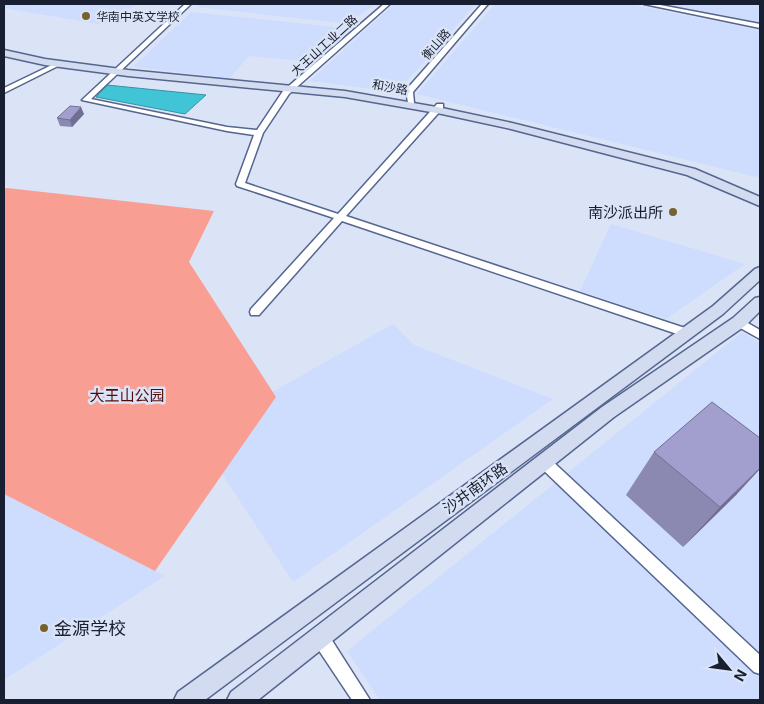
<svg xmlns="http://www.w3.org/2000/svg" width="764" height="704" viewBox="0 0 764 704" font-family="Inter,'Noto Sans SC',sans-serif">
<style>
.built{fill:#cedcfd}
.green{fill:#f99e93}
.water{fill:#41c5d6;stroke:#3593a4}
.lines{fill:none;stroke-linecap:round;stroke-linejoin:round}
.street-casing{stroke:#54658f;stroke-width:3}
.secondary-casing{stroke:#54658f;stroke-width:3}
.street{fill:#fff;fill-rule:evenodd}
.secondary{fill:#d2dbef;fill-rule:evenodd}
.wall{fill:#8b89b2}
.shaded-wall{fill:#716f91}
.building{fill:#a29fcf;stroke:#716f91}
.poi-dot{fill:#766231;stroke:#dbe4f7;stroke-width:2}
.labels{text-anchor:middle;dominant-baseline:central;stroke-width:5;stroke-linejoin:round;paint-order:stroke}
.far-poi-label{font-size:12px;fill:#181f30;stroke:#dbe4f7;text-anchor:start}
.far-street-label{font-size:12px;fill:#181f30;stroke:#dbe4f7}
.poi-label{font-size:15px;fill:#181f30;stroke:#dbe4f7;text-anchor:end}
.park-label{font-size:15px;fill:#520b0a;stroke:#dbe4f7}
.street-label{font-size:15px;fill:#181f30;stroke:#dbe4f7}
.near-poi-label{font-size:18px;fill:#181f30;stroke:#dbe4f7;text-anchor:start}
</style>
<rect width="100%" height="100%" fill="#dbe4f7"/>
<g class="built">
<polygon points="4,4 137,4 104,25 4,8"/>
<polygon points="200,4 375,4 349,24 197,7"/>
<polygon points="394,4 476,4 397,92 310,81"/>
<polygon points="495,4 629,4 760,30 760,178 417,94"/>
<polygon points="662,4 760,4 760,23"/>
<polygon points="191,12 278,21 344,28 303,61 249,56 230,78 133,67"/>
<polygon points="611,224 745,264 666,319 580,291"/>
<polygon points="393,324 414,345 553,399 293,582 222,474 276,397 272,392"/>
<polygon points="742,332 760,343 760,700 380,700 347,651"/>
<polygon points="4,494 165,576 4,680"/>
</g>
<polygon class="green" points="7,188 214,211 189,262 276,397 155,571 4,494 4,189"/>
<polygon class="water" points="107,85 206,95 185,114 96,97"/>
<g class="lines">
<defs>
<g id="street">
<polygon points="185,4 191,4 91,99 227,127 257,130 283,91 384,4 390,4 289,94 263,133 245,183 338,214 437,104 443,104 443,108 346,216 691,330 692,333 691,336 683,336 342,221 259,315 251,315 250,312 251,309 334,218 237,186 236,184 254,135 227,131 82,100"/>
<polygon points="482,4 488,4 413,92 414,103 408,103 406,90"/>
<polygon points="644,4 655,4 760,24 760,28"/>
<polygon points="58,62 60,63 60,65 4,93 4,88"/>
<polygon points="739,318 760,330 760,339 735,325 734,322 735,319"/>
<polygon points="544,456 549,458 760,655 760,674 754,672 539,466 538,462 539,458"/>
<polygon points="320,629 326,631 370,700 352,700 314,643 312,637 314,631"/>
</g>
<g id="secondary">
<polygon points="4,50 45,59 128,70 345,91 442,108 512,123 695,169 760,197 760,206 687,175 511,129 442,114 345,97 128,76 45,65 4,56"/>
<polygon points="760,267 760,280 723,314 205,700 174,700 178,692 713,306 755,269"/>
<polygon points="760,297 760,311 745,326 614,417 258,700 227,700 231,692 602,407 733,318 755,298"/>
</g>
</defs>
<use href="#street" class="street-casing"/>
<use href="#secondary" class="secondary-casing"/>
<use href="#street" class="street"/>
<use href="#secondary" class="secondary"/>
</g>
<g class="wall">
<polygon points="84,114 72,127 60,126 57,118"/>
<polygon points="654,452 737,494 683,547 626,495"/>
</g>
<g class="shaded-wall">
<polygon points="81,107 84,114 72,127 70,120"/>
<polygon points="760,468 760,469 737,494 683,547 720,507"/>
</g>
<g class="building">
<polygon points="70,106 81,107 70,120 57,118"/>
<polygon points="712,402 760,438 760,468 720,507 654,452"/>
</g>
<g class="poi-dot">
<circle cx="86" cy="16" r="5"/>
<circle cx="673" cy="212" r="5"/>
<circle cx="44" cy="628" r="5"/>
</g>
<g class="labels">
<g class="far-poi-label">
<text x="96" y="16">华南中英文学校</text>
</g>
<g class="far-street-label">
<text transform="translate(436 44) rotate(-49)">衡山路</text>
<text transform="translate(324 45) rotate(-42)">大王山工业二路</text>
<text transform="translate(390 87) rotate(10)">和沙路</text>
</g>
<g class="poi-label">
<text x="663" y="212">南沙派出所</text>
</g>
<g class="park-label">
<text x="127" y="395">大王山公园</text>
</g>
<g class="street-label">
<text transform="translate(475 488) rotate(-36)">沙井南环路</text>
</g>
<g class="near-poi-label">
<text x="54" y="628">金源学校</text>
</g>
</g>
<rect width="764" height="704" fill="none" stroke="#181f30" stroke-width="10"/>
<g transform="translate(729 669) rotate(119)" stroke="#dbe4f7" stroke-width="4" paint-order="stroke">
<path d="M0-4L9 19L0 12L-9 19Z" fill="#181f30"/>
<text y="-8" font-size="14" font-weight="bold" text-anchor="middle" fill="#181f30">N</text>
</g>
</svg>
